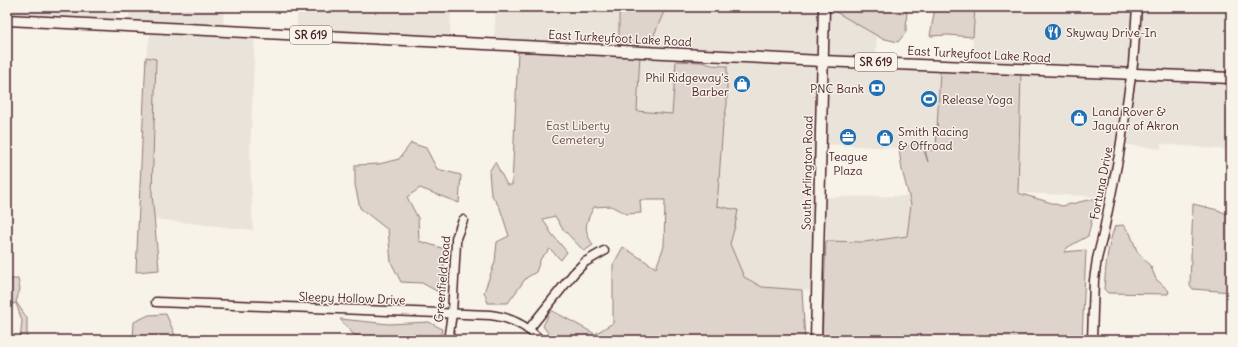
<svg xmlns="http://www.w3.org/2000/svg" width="1238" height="347" viewBox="0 0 1238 347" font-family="Delius,sans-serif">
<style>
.built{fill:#eae3da}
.green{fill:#ded4cc;stroke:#947a7c}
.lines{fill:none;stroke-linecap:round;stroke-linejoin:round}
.minor-casing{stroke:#4a1f2b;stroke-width:11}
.major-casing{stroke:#4a1f2b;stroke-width:13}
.minor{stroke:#f7f3e8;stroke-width:8}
.major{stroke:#f7f3e8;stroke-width:10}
.labels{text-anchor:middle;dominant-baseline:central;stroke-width:3;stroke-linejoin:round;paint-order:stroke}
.shield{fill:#f7f3e8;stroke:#7e5f64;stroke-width:1}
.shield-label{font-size:11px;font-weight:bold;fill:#4a1f2b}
.poi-label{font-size:12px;fill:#4a1f2b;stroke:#f7f3e8;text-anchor:start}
.street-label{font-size:12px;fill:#4a1f2b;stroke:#f7f3e8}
.park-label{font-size:12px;fill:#6f4c53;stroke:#f7f3e8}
</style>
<rect width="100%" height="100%" fill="#f7f3e8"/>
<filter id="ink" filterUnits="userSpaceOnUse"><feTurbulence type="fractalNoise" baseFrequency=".025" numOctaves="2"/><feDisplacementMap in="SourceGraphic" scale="8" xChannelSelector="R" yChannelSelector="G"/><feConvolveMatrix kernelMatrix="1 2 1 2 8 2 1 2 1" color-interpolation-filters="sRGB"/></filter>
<g filter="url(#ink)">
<g class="built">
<polygon points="7,7 117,7 116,20 7,14"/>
<polygon points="130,7 224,7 223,30 129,26"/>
<polygon points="297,7 451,7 450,37 297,30"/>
<polygon points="496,7 619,7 619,45 494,39"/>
<polygon points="666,7 877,7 876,62 940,65 936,150 821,144 818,291 762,287 744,277 730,244 735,226 717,207 723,124 727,105 727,56 651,52 651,42"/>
<polygon points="975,7 1231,7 1231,150 1161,144 1161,149 1121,144 1111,197 1018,193 1021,69 971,67"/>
<polygon points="151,30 255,35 250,156 253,230 154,219 152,194 156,59 146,57"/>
<polygon points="640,55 676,56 672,114 637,111"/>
<polygon points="909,196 911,204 906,241 826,241 825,197"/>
</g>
<g class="green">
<polygon points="619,7 666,7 651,42 651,48 619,45"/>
<polygon points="829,7 907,7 906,32 898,42 881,38 829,8"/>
<polygon points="935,7 975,7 973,37 948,35 930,36"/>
<path d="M 518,52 L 640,55 L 637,111 L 672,114 L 676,61 L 701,62 L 712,65 L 727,66 L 727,105 L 723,124 L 717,206 L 738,210 L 735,226 L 730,244 L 744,277 L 762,287 L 802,290 L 805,340 L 553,340 L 543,326 L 551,310 L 595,334 L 613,323 L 613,265 L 623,247 L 656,268 L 664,246 L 665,200 L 640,200 L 641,213 L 626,214 L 611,206 L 594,207 C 585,224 583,229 593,245 L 584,251 L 562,228 L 555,216 L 543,219 L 551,233 L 567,252 L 561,260 L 550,249 L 541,258 L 536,272 L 526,278 L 508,303 L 488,303 L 484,292 L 495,262 L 497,242 L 509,236 L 500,208 L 491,194 L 489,172 L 495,162 L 507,185 L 512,185 Z"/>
<polygon points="146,57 156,59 152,194 159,270 136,272"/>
<polygon points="940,70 1021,72 1018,193 1062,206 1097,198 1088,236 1068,247 1064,252 1086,250 1082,340 822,340 826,241 864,242 907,236 911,204 902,170 899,149 921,142 928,162 925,150 936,150"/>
<polygon points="411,143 426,148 437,169 461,175 459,203 420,188 407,197 418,218 419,241 445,249 442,294 422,283 401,282 391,262 388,230 360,208 355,185 355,165 379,164 399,159"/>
<polygon points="1193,204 1218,210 1231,216 1231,292 1193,289 1190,285"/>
<path d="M 1123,225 L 1130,233 L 1137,251 L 1151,267 L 1156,279 L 1169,291 L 1168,294 L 1108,293 L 1104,289 C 1106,266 1107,247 1115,226 Z"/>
<polygon points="7,279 18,279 20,289 16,302 27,318 27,340 20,340 22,321 16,303 7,306"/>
<polygon points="166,314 175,335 174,340 133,340 134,322 149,315"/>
<polygon points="340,319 389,324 429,322 442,329 440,340 377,340 354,335"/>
</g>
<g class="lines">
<defs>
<g id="minor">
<path d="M 156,302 L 490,315 C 509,317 527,326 540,340"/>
<polyline points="529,329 574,273 585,262 604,251"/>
<polyline points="448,340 452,314 456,243 456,238 463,220"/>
<polyline points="1092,340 1094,280 1097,259 1103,235 1119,155 1133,64 1137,7"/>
</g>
<g id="major">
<polyline points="7,20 822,61 1231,78"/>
<polyline points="816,340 824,7"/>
</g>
</defs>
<use href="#minor" class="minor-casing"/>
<use href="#major" class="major-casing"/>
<use href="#minor" class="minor"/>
<use href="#major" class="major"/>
</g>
</g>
<defs>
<symbol id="restaurant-disc" viewBox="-11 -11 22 22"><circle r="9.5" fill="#1f6fb2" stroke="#f7f3e8"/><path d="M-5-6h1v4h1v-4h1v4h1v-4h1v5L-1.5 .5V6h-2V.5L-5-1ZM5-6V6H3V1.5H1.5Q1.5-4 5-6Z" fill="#fff"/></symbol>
<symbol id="shop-disc" viewBox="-11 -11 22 22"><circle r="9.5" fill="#1f6fb2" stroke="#f7f3e8"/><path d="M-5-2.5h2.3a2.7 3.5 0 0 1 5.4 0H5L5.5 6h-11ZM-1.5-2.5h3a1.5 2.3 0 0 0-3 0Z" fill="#fff"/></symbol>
<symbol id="bank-disc" viewBox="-11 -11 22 22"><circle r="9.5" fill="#1f6fb2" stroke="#f7f3e8"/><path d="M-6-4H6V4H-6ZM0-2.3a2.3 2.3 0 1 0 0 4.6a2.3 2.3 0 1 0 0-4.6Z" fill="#fff"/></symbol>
<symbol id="stadium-disc" viewBox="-11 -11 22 22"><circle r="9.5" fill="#1f6fb2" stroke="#f7f3e8"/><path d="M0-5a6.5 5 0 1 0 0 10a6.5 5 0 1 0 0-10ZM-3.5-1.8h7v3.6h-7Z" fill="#fff"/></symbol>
<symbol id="office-disc" viewBox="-11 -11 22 22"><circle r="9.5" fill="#1f6fb2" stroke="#f7f3e8"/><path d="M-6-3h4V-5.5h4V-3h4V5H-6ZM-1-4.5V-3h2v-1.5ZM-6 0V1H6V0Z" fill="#fff"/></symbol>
</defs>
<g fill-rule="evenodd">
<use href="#restaurant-disc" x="1043" y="22" width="20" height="20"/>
<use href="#shop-disc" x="732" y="74" width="20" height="20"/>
<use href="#bank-disc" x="867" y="78" width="20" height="20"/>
<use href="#stadium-disc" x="919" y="89" width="20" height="20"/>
<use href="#shop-disc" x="1069" y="108" width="20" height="20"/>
<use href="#office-disc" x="838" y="127" width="20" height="20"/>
<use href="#shop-disc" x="875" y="128" width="20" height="20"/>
</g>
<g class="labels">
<g class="shield">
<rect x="290" y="26" width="42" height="18" rx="3"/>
<rect x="855" y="53" width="42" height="18" rx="3"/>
</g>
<g class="shield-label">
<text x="311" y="35">SR 619</text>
<text x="876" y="62">SR 619</text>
</g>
<g class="poi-label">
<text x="1066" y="32">Skyway Drive-In</text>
<text x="729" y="77" text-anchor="end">Phil Ridgeway's<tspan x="729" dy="14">Barber</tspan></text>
<text x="864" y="88" text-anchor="end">PNC Bank</text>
<text x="942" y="99">Release Yoga</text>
<text x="1092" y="111">Land Rover &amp;<tspan x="1092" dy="14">Jaguar of Akron</tspan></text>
<text x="898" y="131">Smith Racing<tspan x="898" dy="14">&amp; Offroad</tspan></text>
<text x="848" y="156" text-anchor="middle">Teague<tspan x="848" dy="14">Plaza</tspan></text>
</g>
<g class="street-label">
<text transform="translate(620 38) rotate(3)">East Turkeyfoot Lake Road</text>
<text transform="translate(979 54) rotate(3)">East Turkeyfoot Lake Road</text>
<text transform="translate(807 173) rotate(-89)">South Arlington Road</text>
<text transform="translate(1101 183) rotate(-79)">Fortuna Drive</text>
<text transform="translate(442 279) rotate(-85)">Greenfield Road</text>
<text transform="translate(352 298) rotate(2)">Sleepy Hollow Drive</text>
</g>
<g class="park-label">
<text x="578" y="125">East Liberty<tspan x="578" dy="14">Cemetery</tspan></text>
</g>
</g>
<rect width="1238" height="347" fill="none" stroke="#f7f3e8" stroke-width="24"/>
<rect x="12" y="12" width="1214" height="323" fill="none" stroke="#4a1f2b" stroke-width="1.5" filter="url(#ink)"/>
</svg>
